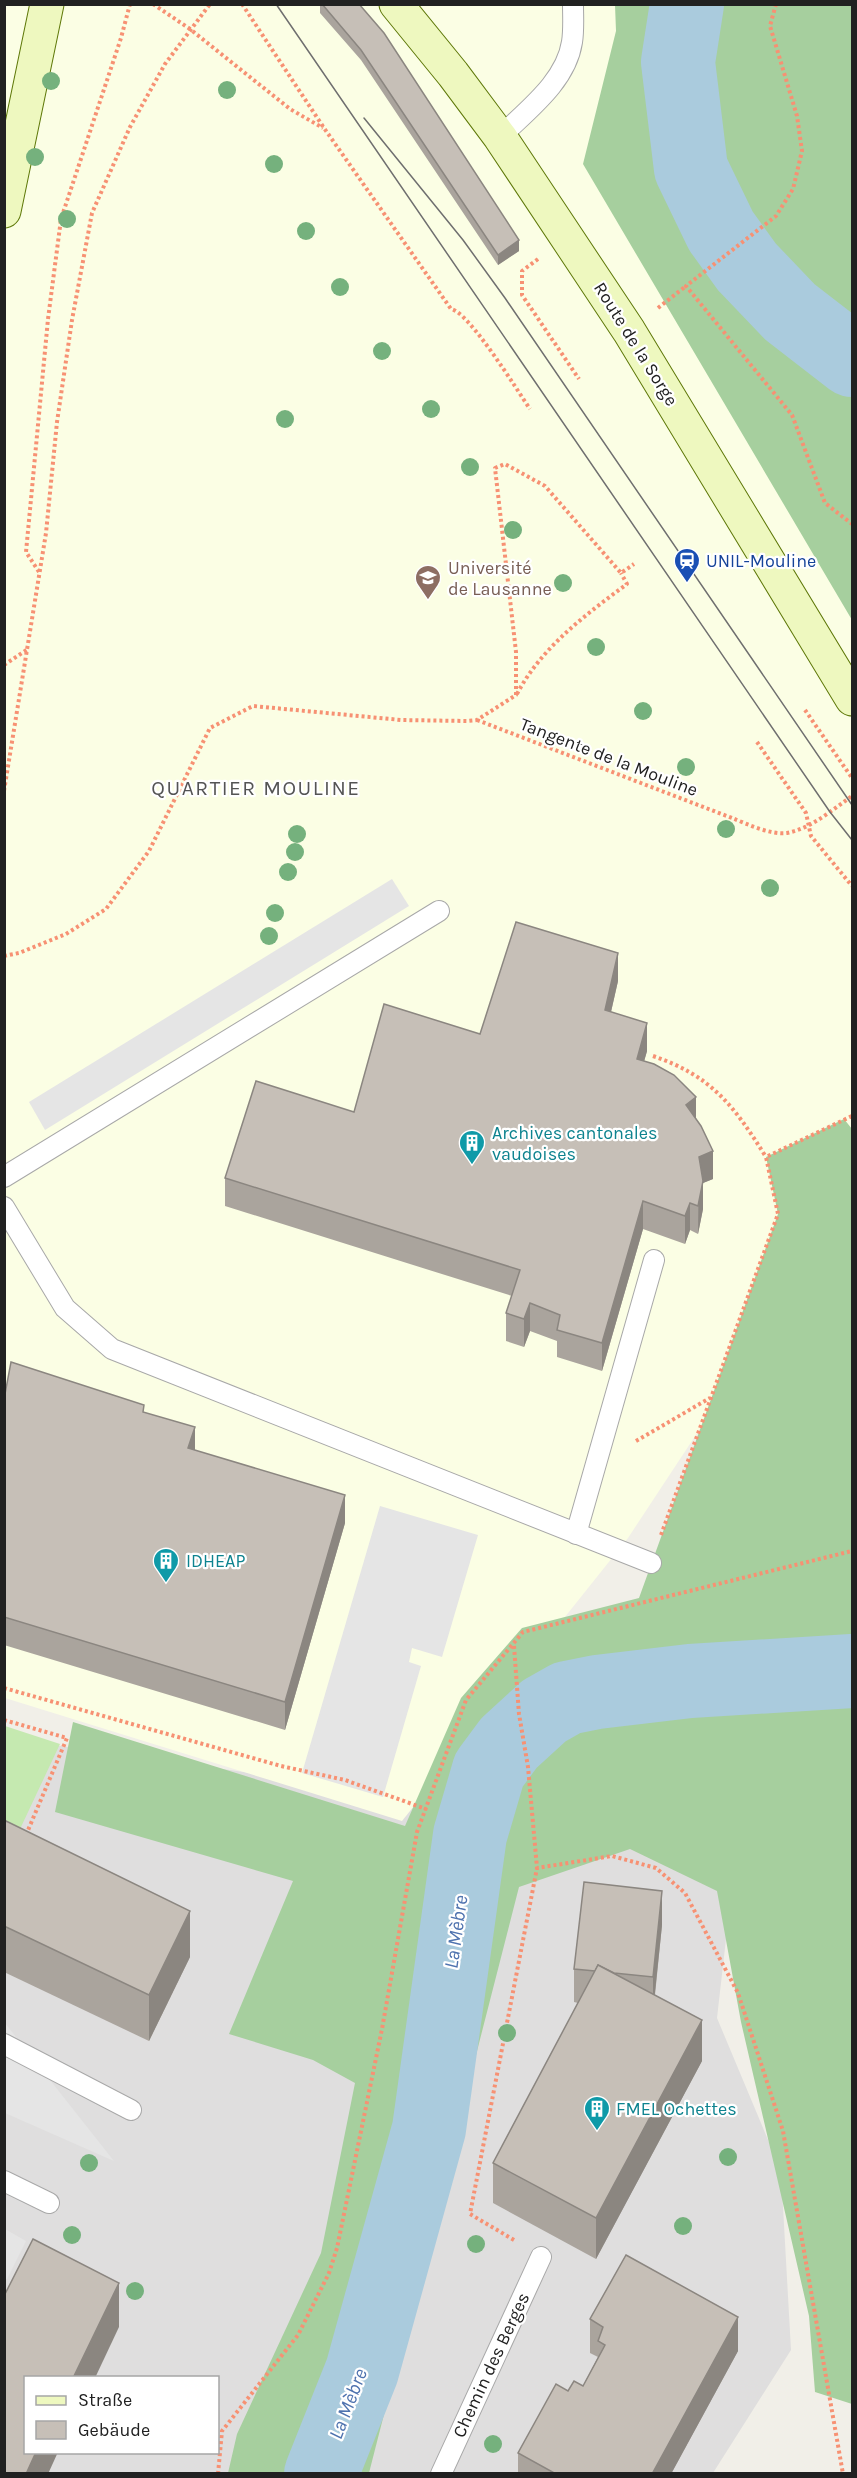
<svg xmlns="http://www.w3.org/2000/svg" width="857" height="2478" viewBox="0 0 857 2478" font-family="Karla,sans-serif">
<style>
.residential{fill:#dfdede;fill-rule:evenodd}
.education{fill:#fbfee4}
.grass{fill:#c5e9b0}
.forest{fill:#a6cf9e}
.parking{fill:#e5e5e5}
.lines{fill:none;stroke-linecap:round;stroke-linejoin:round}
.river{stroke:#aacbdd;stroke-width:74}
.lane-casing{stroke:#a8a8a8;stroke-width:22}
.secondary-casing{stroke:#5e7808;stroke-width:35}
.path{stroke:#f79173;stroke-width:4;stroke-dasharray:3 3;stroke-linecap:butt}
.lane{stroke:#fff;stroke-width:20}
.secondary{stroke:#eef8bf;stroke-width:33}
.tram{stroke:#6f6f6f;stroke-width:1.5}
.tree{fill:#75b17d}
.wall{fill:#aaa49d}
.shaded-wall{fill:#8b8680}
.building{fill:#c6bfb7;stroke:#8b8680;stroke-width:1.5}
.labels{text-anchor:middle;dominant-baseline:central;stroke-width:4.5;stroke-linejoin:round;paint-order:stroke}
.street-label{font-size:18px;fill:#212121;stroke:#fff}
.transit-label{font-size:18px;fill:#164399;stroke:#fff;text-anchor:start}
.education-label{font-size:18px;fill:#785e54;stroke:#fff;text-anchor:start}
.culture-label{font-size:18px;fill:#0d838f;stroke:#fff;text-anchor:start}
.water-label{font-size:20px;font-style:italic;fill:#4f73af;stroke:#fff}
.quarter-label{font-size:21px;letter-spacing:1.5px;fill:#545454;stroke:#fff}
</style>
<rect width="100%" height="100%" fill="#f1efe8"/>
<path class="residential" d="M 5,1738 L 391,1793 L 734,1869 L 717,2018 L 781,2171 L 791,2350 L 713,2473 L 5,2474 ZM 26,2378 L 218,2378 L 218,2452 L 26,2452 Z"/>
<polygon class="education" points="4,5 852,5 852,1198 628,1538 402,1821 5,1698"/>
<polygon class="grass" points="5,1726 60,1744 5,1861"/>
<g class="forest">
<polygon points="615,5 852,5 852,620 583,164 616,31"/>
<polygon points="844,1119 852,1129 852,2404 815,2392 809,2316 741,2022 717,1891 630,1849 519,1887 369,2473 228,2473 237,2434 321,2253 355,2083 313,2060 229,2034 293,1881 55,1812 73,1722 405,1826 461,1698 522,1628 639,1598 778,1214 766,1157"/>
</g>
<g class="parking">
<polygon points="392,879 409,906 45,1130 29,1102"/>
<polygon points="380,1506 478,1535 442,1657 412,1648 409,1662 421,1666 383,1797 302,1773"/>
<polygon points="5,2023 114,2161 5,2113"/>
<polygon points="5,2229 26,2241 7,2279 5,2280"/>
</g>
<g class="lines">
<g class="river">
<polyline points="687,4 678,62 691,169 721,231 747,267 790,312 852,360"/>
<polyline points="321,2474 362,2371 429,2129 470,1835 489,1770 509,1743 544,1711 567,1698 597,1692 690,1681 852,1671"/>
</g>
<defs>
<g id="lane">
<path d="M 500,137 C 526,111 566,82 572,42 C 574,30 573,17 573,4"/>
<polyline points="4,1177 439,911"/>
<polyline points="4,1207 65,1308 112,1349 651,1563"/>
<polyline points="576,1534 654,1260"/>
<polyline points="4,2044 131,2110"/>
<polyline points="4,2181 49,2203"/>
<polyline points="441,2474 541,2257"/>
</g>
<g id="secondary">
<polyline points="396,4 453,74 500,137 629,331 852,699"/>
<polyline points="4,211 47,4"/>
</g>
</defs>
<use href="#lane" class="lane-casing"/>
<use href="#secondary" class="secondary-casing"/>
<g class="path">
<polyline points="153,4 190,29 290,109 323,128"/>
<path d="M 242,4 L 324,128 L 451,309 C 469,312 517,390 530,409"/>
<polyline points="776,4 770,26 797,116 802,151 793,189 776,216 686,286 792,415 825,503 852,524"/>
<polyline points="538,259 522,271 522,295 579,379"/>
<polyline points="658,308 686,286"/>
<polyline points="39,572 26,552 48,319 61,219 121,38 130,4"/>
<polyline points="4,665 28,649"/>
<path d="M 517,694 C 541,648 585,615 627,584 L 621,573"/>
<polyline points="805,710 852,778"/>
<path d="M 477,720 L 732,818 C 747,824 770,835 787,833 C 812,828 832,810 852,796"/>
<polyline points="757,742 806,813 811,836 852,886"/>
<polyline points="4,791 46,533 57,422 72,320 92,213 130,127 165,64 210,4"/>
<polyline points="4,956 19,953 66,934 106,909 149,851 210,728 253,706 401,720 467,721 477,720 516,695 516,652 495,468 505,464 545,486 621,573 634,564"/>
<path d="M 653,1056 C 712,1076 734,1106 766,1157"/>
<polyline points="636,1441 710,1398"/>
<polyline points="661,1535 778,1214 766,1157 852,1116"/>
<polyline points="514,1646 519,1714 528,1767 537,1868 612,1856 656,1868 685,1893 738,1993 783,2131 843,2474"/>
<polyline points="4,1688 281,1766 345,1780 426,1809"/>
<polyline points="4,1720 67,1738 26,1835"/>
<polyline points="514,2240 470,2214 537,1868"/>
<polyline points="218,2474 222,2431 298,2335 329,2273 337,2248 382,2029 417,1832 466,1700 523,1632 852,1551"/>
</g>
<use href="#lane" class="lane"/>
<use href="#secondary" class="secondary"/>
<g class="tram">
<polyline points="276,4 830,812 852,840"/>
<polyline points="364,118 463,240 505,298 852,805"/>
</g>
</g>
<g class="tree">
<circle cx="51" cy="81" r="9"/>
<circle cx="227" cy="90" r="9"/>
<circle cx="35" cy="157" r="9"/>
<circle cx="274" cy="164" r="9"/>
<circle cx="67" cy="219" r="9"/>
<circle cx="306" cy="231" r="9"/>
<circle cx="340" cy="287" r="9"/>
<circle cx="382" cy="351" r="9"/>
<circle cx="431" cy="409" r="9"/>
<circle cx="285" cy="419" r="9"/>
<circle cx="470" cy="467" r="9"/>
<circle cx="513" cy="530" r="9"/>
<circle cx="563" cy="583" r="9"/>
<circle cx="596" cy="647" r="9"/>
<circle cx="643" cy="711" r="9"/>
<circle cx="686" cy="767" r="9"/>
<circle cx="726" cy="829" r="9"/>
<circle cx="297" cy="834" r="9"/>
<circle cx="295" cy="852" r="9"/>
<circle cx="288" cy="872" r="9"/>
<circle cx="770" cy="888" r="9"/>
<circle cx="275" cy="913" r="9"/>
<circle cx="269" cy="936" r="9"/>
<circle cx="507" cy="2033" r="9"/>
<circle cx="728" cy="2157" r="9"/>
<circle cx="89" cy="2163" r="9"/>
<circle cx="683" cy="2226" r="9"/>
<circle cx="72" cy="2235" r="9"/>
<circle cx="476" cy="2244" r="9"/>
<circle cx="135" cy="2291" r="9"/>
<circle cx="493" cy="2444" r="9"/>
</g>
<g class="wall">
<polygon points="320,4 359,4 519,251 498,265 361,60 320,13"/>
<polygon points="618,981 611,1012 647,1051 644,1061 696,1118 713,1179 703,1183 703,1209 698,1234 690,1230 685,1244 643,1229 602,1371 557,1357 557,1341 530,1331 524,1347 506,1341 506,1313 512,1296 225,1206 225,1178 354,1112 480,1034"/>
<polygon points="4,1394 144,1412 195,1450 345,1523 285,1730 4,1645"/>
<polygon points="4,1824 190,1957 149,2041 4,1972"/>
<polygon points="662,1925 655,1995 702,2061 596,2259 493,2203 493,2163 578,2003 574,2002 574,1969"/>
<polygon points="590,2319 738,2351 671,2474 518,2474 518,2453 568,2391 583,2386 598,2357 590,2353"/>
</g>
<g class="shaded-wall">
<polygon points="519,240 519,251 498,265 498,255"/>
<polygon points="618,953 618,981 605,1038 605,1010"/>
<polygon points="647,1023 647,1051 637,1087 637,1059"/>
<polygon points="696,1097 696,1125 686,1105"/>
<polygon points="713,1151 713,1179 703,1183 703,1209 698,1234 699,1157"/>
<polygon points="643,1201 643,1229 602,1371 602,1343"/>
<polygon points="690,1203 690,1230 685,1244 685,1216"/>
<polygon points="530,1303 530,1331 524,1347 524,1319"/>
<polygon points="195,1427 195,1454 188,1448"/>
<polygon points="345,1495 345,1523 285,1730 285,1702"/>
<polygon points="662,1891 662,1925 653,2011 653,1977"/>
<polygon points="190,1911 190,1957 149,2041 149,1995"/>
<polygon points="702,2020 702,2061 596,2259 596,2218"/>
<polygon points="119,2283 119,2327 95,2378 73,2378"/>
<polygon points="738,2317 738,2351 671,2474 652,2474"/>
<polygon points="36,2452 58,2452 48,2474 26,2474"/>
</g>
<g class="building">
<polygon points="322,4 359,4 384,33 519,240 498,255 361,50"/>
<polygon points="516,922 618,953 605,1010 647,1023 637,1059 654,1064 674,1075 696,1097 686,1105 701,1126 713,1151 699,1157 703,1181 698,1206 690,1203 685,1216 643,1201 602,1343 557,1330 560,1315 530,1303 524,1319 506,1313 520,1270 225,1178 256,1081 354,1112 384,1004 480,1034"/>
<polygon points="11,1362 144,1405 143,1412 195,1427 188,1448 345,1495 285,1702 4,1617 4,1394 5,1394"/>
<polygon points="6,1821 190,1911 149,1995 4,1926 4,1824"/>
<polygon points="584,1882 662,1891 653,1977 614,1973 598,1965 595,1971 574,1969"/>
<polygon points="598,1965 702,2020 596,2218 493,2163"/>
<polygon points="33,2239 119,2283 73,2378 26,2378 26,2452 36,2452 26,2474 4,2474 4,2296"/>
<polygon points="626,2255 738,2317 652,2474 556,2474 518,2453 556,2384 568,2391 574,2381 583,2386 605,2345 598,2341 603,2327 590,2319"/>
</g>
<defs>
<symbol id="station-pin" viewBox="-11 -11 22 30"><path d="M0 17L-7.5 6A9.5 9.5 0 1 1 7.5 6Z" fill="#1a4fb4" stroke="#fff"/><path d="M-3-6H3Q5-6 5-4V2Q5 4 3 4L4.5 6H3L1.5 4h-3L-3 6H-4.5L-3 4Q-5 4-5 2V-4Q-5-6-3-6ZM-3.5-4v3h7v-3ZM-3.5 1v1.5H-2V1ZM2 1v1.5H3.5V1Z" fill="#fff"/></symbol>
<symbol id="university-pin" viewBox="-11 -11 22 30"><path d="M0 17L-7.5 6A9.5 9.5 0 1 1 7.5 6Z" fill="#8d6e63" stroke="#fff"/><path d="M0-5L7-2L0 1L-7-2ZM-4 1L0 2.5L4 1V4Q0 6-4 4Z" fill="#fff"/></symbol>
<symbol id="building-pin" viewBox="-11 -11 22 30"><path d="M0 17L-7.5 6A9.5 9.5 0 1 1 7.5 6Z" fill="#0f9aa8" stroke="#fff"/><path d="M-4-6H4V6H1V3H-1V6H-4ZM-2.5-4.3h1.7v1.8h-1.7ZM.8-4.3h1.7v1.8H.8ZM-2.5-1h1.7V.8h-1.7ZM.8-1h1.7V.8H.8Z" fill="#fff"/></symbol>
</defs>
<g fill-rule="evenodd">
<use href="#station-pin" x="672" y="546" width="30" height="40"/>
<use href="#university-pin" x="413" y="563" width="30" height="40"/>
<use href="#building-pin" x="457" y="1128" width="30" height="40"/>
<use href="#building-pin" x="151" y="1546" width="30" height="40"/>
<use href="#building-pin" x="582" y="2094" width="30" height="40"/>
</g>
<g class="labels">
<g class="street-label">
<text transform="translate(636 344) rotate(58)">Route de la Sorge</text>
<text transform="translate(609 757) rotate(21)">Tangente de la Mouline</text>
<text transform="translate(491 2365) rotate(-65)">Chemin des Berges</text>
</g>
<g class="transit-label">
<text x="706" y="561">UNIL-Mouline</text>
</g>
<g class="education-label">
<text x="448" y="568">Université<tspan x="448" dy="21">de Lausanne</tspan></text>
</g>
<g class="culture-label">
<text x="492" y="1133">Archives cantonales<tspan x="492" dy="21">vaudoises</tspan></text>
<text x="186" y="1561">IDHEAP</text>
<text x="616" y="2109">FMEL Ochettes</text>
</g>
<g class="water-label">
<text transform="translate(456 1932) rotate(-82)">La Mèbre</text>
<text transform="translate(348 2404) rotate(-69)">La Mèbre</text>
</g>
<g class="quarter-label">
<text x="256" y="788">QUARTIER MOULINE</text>
</g>
</g>
<rect width="857" height="2478" fill="none" stroke="#212121" stroke-width="12"/>
<rect x="24" y="2376" width="195" height="78" fill="#ffffff" stroke="#a6a6a6" stroke-width="1.5"/>
<rect x="36" y="2396" width="30" height="9" fill="#eef8bf" stroke="#a6a6a6" stroke-width="1.5"/>
<text x="78" y="2406" font-size="18" fill="#212121">Straße</text>
<rect x="36" y="2421" width="30" height="18" fill="#c6bfb7" stroke="#a6a6a6" stroke-width="1.5"/>
<text x="78" y="2436" font-size="18" fill="#212121">Gebäude</text>
</svg>
